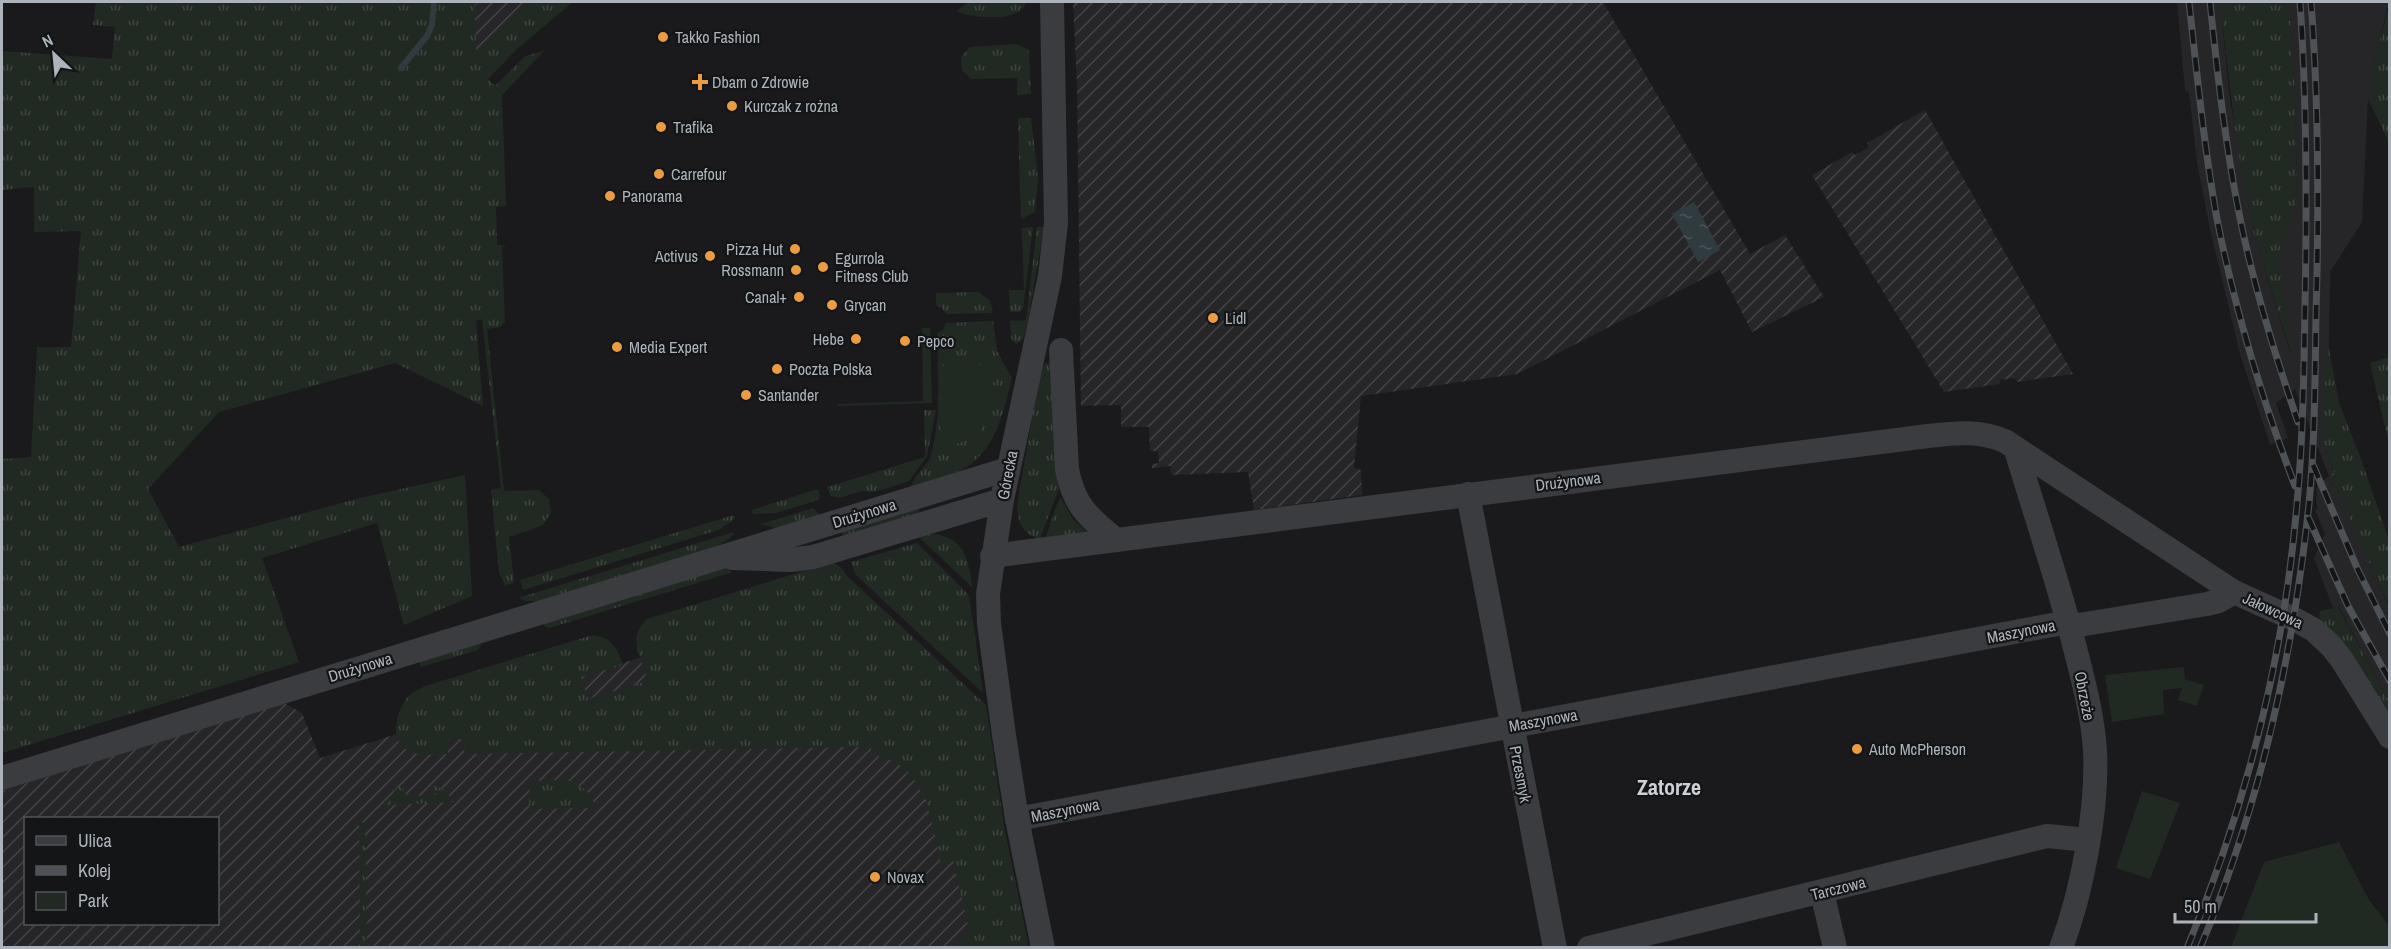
<svg xmlns="http://www.w3.org/2000/svg" width="2391" height="949" viewBox="0 0 2391 949" font-family="'Archivo Narrow',sans-serif">
<style>
.built{fill:#262629}
.industrial{fill:url(#industrial-furrows);fill-rule:evenodd}
.grass{fill:url(#grass-tufts)}
.green{fill:#212a22}
.water{fill:url(#water-ripples)}
.lines{fill:none;stroke-linecap:round;stroke-linejoin:round}
.stream{stroke:#303b3f;stroke-width:6}
.minor{stroke:#3b3c40;stroke-width:24}
.rail-casing{stroke:#4e5155;stroke-width:7}
.rail{stroke:#141517;stroke-width:4.5;stroke-dasharray:14;stroke-linecap:butt}
.poi-dot{fill:#eb9c42;stroke:#141517;stroke-width:2}
.labels{text-anchor:middle;dominant-baseline:central;stroke-width:4.5;stroke-linejoin:round;paint-order:stroke}
.poi-label{font-size:16px;fill:#adb3bb;stroke:#141517;text-anchor:start}
.street-label{font-size:16px;fill:#adb3bb;stroke:#141517}
.district-label{font-size:22px;font-weight:bold;fill:#cdd1d7;stroke:#141517}
</style>
<defs>
<pattern id="industrial-furrows" width="10" height="10" patternUnits="userSpaceOnUse" patternTransform="scale(1.5)"><rect width="10" height="10" fill="#262629"/><path d="M-1 1l2-2M0 10L10 0M9 11l2-2" fill="none" stroke="#434346"/></pattern>
<pattern id="grass-tufts" width="24" height="20" patternUnits="userSpaceOnUse" patternTransform="scale(1.5)"><rect width="24" height="20" fill="#212a22"/><path d="M3 7l-1-3M5 7V3M7 7l1-3M15 17l-1-3M17 17v-4M19 17l1-3" fill="none" stroke="#3f4640"/></pattern>
<pattern id="water-ripples" width="26" height="14" patternUnits="userSpaceOnUse" patternTransform="scale(1.5)"><rect width="26" height="14" fill="#303b3f"/><path d="M2 4q2-2 4 0t4 0M15 11q2-2 4 0t4 0" fill="none" stroke="#4b5559"/></pattern>
</defs>
<rect width="100%" height="100%" fill="#1a1a1c"/>
<g class="built">
<polygon points="2177,2 2220,2 2230,100 2253,231 2291,355 2278,254 2297,202 2295,91 2289,2 2389,2 2377,50 2368,99 2362,222 2330,272 2329,339 2321,438 2334,474 2329,476 2295,389 2276,403 2288,438 2270,445 2240,354 2209,225 2197,162 2189,93 2185,90"/>
<polygon points="2329,476 2332,485 2336,485 2389,607 2389,701 2339,607 2333,608 2314,558 2325,534 2315,510 2318,508 2316,503 2317,485"/>
</g>
<g class="industrial">
<polygon points="468,2 530,2 470,60"/>
<polygon points="1073,2 1603,2 1750,254 1785,235 1824,297 1752,332 1720,270 1517,374 1361,396 1354,468 1361,470 1362,495 1254,510 1248,472 1172,475 1170,466 1152,468 1152,464 1159,463 1158,451 1150,451 1149,427 1121,427 1121,405 1081,406 1077,86"/>
<polygon points="1925,110 2073,374 2017,382 2015,378 2008,379 2000,380 2000,384 1944,392 1812,175 1852,152 1855,155 1868,148 1867,143"/>
<path d="M 827,599 L 897,658 L 982,947 L 2,947 L 2,791 L 282,702 L 302,713 L 320,758 ZM 26,818 L 218,818 L 218,924 L 26,924 Z"/>
</g>
<g class="grass">
<polygon points="96,2 478,2 475,6 476,53 530,2 573,2 517,49 488,79 495,86 524,57 545,50 502,95 506,206 496,207 497,245 507,246 502,247 505,322 500,327 487,329 504,491 539,490 549,499 551,513 543,525 509,537 514,583 505,585 499,573 491,490 501,488 482,319 476,321 483,406 395,363 219,412 148,489 179,547 360,498 465,475 472,596 404,625 377,523 262,558 299,662 2,753 2,459 31,457 37,347 71,347 81,231 34,232 34,187 2,190 2,51 112,59 115,27 93,25"/>
<path d="M 968,2 L 1027,2 C 1025,5 1022,10 1018,12 C 1006,20 969,18 957,11 Z"/>
<polygon points="2220,2 2289,2 2295,91 2297,202 2278,254 2293,359 2253,231 2236,138"/>
<polygon points="2389,7 2389,142 2368,99 2377,50"/>
<polygon points="1016,44 1029,50 1031,94 1017,95 1017,78 971,79 962,70 961,57 970,47"/>
<polygon points="1018,118 1031,118 1038,177 1035,212 1021,219"/>
<polygon points="1033,227 1023,309 1019,312 1010,312 1009,290 1024,290 1022,228"/>
<polygon points="1037,227 1044,227 1028,320 1023,340 1016,344 1011,338 1010,321 1026,320"/>
<polygon points="978,292 990,300 993,313 946,314 942,308 936,305 936,293"/>
<path d="M 993,321 L 997,351 L 1012,378 C 1003,413 996,452 961,470 C 946,478 927,482 911,487 C 914,474 928,467 931,455 C 942,415 938,374 937,333 L 943,330 L 946,323 Z"/>
<polygon points="2328,344 2339,403 2361,459 2389,540 2389,605 2363,549 2336,486 2333,485 2329,476 2334,473 2321,438"/>
<polygon points="2389,357 2390,357 2389,444 2370,363"/>
<path d="M 1045,363 L 1050,363 L 1059,488 L 1040,539 C 1023,535 1017,522 1017,505 L 1040,372 Z"/>
<polygon points="924,410 936,410 927,456 909,481 875,492 862,491 839,498 831,496 827,487 925,457"/>
<polygon points="818,489 820,496 818,500 776,513 753,514 752,510"/>
<path d="M 1061,498 L 1073,519 L 1086,531 L 1085,535 L 1045,539 C 1050,528 1054,506 1061,498 Z"/>
<polygon points="918,507 920,513 843,537 841,530"/>
<polygon points="813,508 820,515 776,528 761,524"/>
<polygon points="734,515 735,519 718,530 523,590 520,580"/>
<polygon points="734,532 730,538 716,547 542,601 526,601 518,598"/>
<path d="M 928,533 C 965,537 967,556 973,588 L 918,536 Z"/>
<polygon points="917,543 969,595 983,693 856,575 851,562"/>
<path d="M 833,562 L 843,569 L 846,575 L 986,705 L 1005,831 L 1029,947 L 959,947 L 958,938 L 970,934 L 953,861 L 941,864 C 932,823 926,760 871,755 L 871,747 L 464,754 L 465,739 L 449,740 L 448,754 C 434,754 419,757 407,750 C 387,740 398,704 412,693 C 416,690 421,689 425,686 L 593,635 C 612,638 617,647 623,665 L 581,677 L 588,699 L 647,681 C 643,657 625,640 647,619 Z"/>
<polygon points="727,564 732,568 730,573 549,628 544,626 544,622"/>
<polygon points="2338,607 2389,701 2389,724 2319,620 2320,611"/>
<polygon points="479,642 481,645 478,650 421,667 418,659"/>
<path d="M 562,780 C 579,781 591,792 596,808 L 529,809 L 530,781 Z"/>
<polygon points="431,784 447,792 454,802 386,805 395,790 401,785 407,796 436,795"/>
<polygon points="359,822 363,822 365,825 367,947 360,947"/>
</g>
<g class="green">
<polygon points="922,328 930,328 932,403 838,406 838,404 923,401"/>
<polygon points="998,365 979,437 941,448 938,366"/>
<polygon points="2184,667 2185,679 2204,685 2197,706 2178,700 2182,688 2163,690 2164,714 2112,722 2105,675"/>
<polygon points="2142,791 2180,803 2150,879 2116,868"/>
<polygon points="2339,842 2369,900 2389,926 2389,947 2231,947 2264,862"/>
</g>
<polygon class="water" points="1694,202 1720,250 1698,262 1672,214"/>
<g class="lines">
<polyline class="stream" points="401,68 427,36 432,25 434,2"/>
<g class="minor">
<path d="M 1061,350 L 1067,469 C 1074,506 1088,517 1116,540"/>
<path d="M 2016,450 C 2036,517 2059,584 2076,652 C 2084,683 2093,718 2095,750 C 2098,810 2082,892 2061,948"/>
<polyline points="1468,494 1555,948"/>
<path d="M 992,556 L 1928,436 C 1955,433 1979,430 2005,441 L 2234,592 L 2296,620 L 2314,630 L 2332,647 L 2342,660 L 2390,737"/>
<polyline points="733,558 790,560 813,557 1002,500"/>
<polyline points="2,778 1008,469"/>
<polyline points="1017,819 2068,622 2079,625 2207,604 2219,601 2234,592"/>
<polyline points="1822,892 1835,948"/>
<polyline points="1043,948 1017,819 1004,735 989,623 988,594 1002,500 1050,276 1056,223 1052,2"/>
<polyline points="1589,948 2047,836 2088,840"/>
</g>
<defs>
<g id="rail">
<path d="M 2189,2 C 2197,74 2204,147 2217,219 C 2235,310 2262,399 2295,486"/>
<path d="M 2210,2 C 2218,80 2227,160 2244,237 C 2258,300 2277,361 2298,422"/>
<polyline points="2313,465 2358,570 2390,634"/>
<polyline points="2308,517 2348,606 2390,681"/>
<path d="M 2187,948 C 2246,807 2284,656 2297,504 C 2303,438 2304,372 2305,306 C 2307,204 2307,103 2300,2"/>
<path d="M 2200,948 C 2260,806 2293,656 2309,504 C 2315,441 2315,378 2316,315 C 2319,211 2319,106 2311,2"/>
</g>
</defs>
<use href="#rail" class="rail-casing"/>
<use href="#rail" class="rail"/>
</g>
<g class="poi-dot">
<circle cx="663" cy="37" r="6"/>
<path d="M697 73h6v6h6v6h-6v6h-6v-6h-6v-6h6z"/>
<circle cx="732" cy="106" r="6"/>
<circle cx="661" cy="127" r="6"/>
<circle cx="659" cy="174" r="6"/>
<circle cx="610" cy="196" r="6"/>
<circle cx="795" cy="249" r="6"/>
<circle cx="710" cy="256" r="6"/>
<circle cx="823" cy="267" r="6"/>
<circle cx="796" cy="270" r="6"/>
<circle cx="799" cy="297" r="6"/>
<circle cx="832" cy="305" r="6"/>
<circle cx="1213" cy="318" r="6"/>
<circle cx="856" cy="339" r="6"/>
<circle cx="905" cy="341" r="6"/>
<circle cx="617" cy="347" r="6"/>
<circle cx="777" cy="369" r="6"/>
<circle cx="746" cy="395" r="6"/>
<circle cx="1857" cy="749" r="6"/>
<circle cx="875" cy="877" r="6"/>
</g>
<g class="labels">
<g class="poi-label">
<text x="675" y="37">Takko Fashion</text>
<text x="712" y="82">Dbam o Zdrowie</text>
<text x="744" y="106">Kurczak z rożna</text>
<text x="673" y="127">Trafika</text>
<text x="671" y="174">Carrefour</text>
<text x="622" y="196">Panorama</text>
<text x="783" y="249" text-anchor="end">Pizza Hut</text>
<text x="698" y="256" text-anchor="end">Activus</text>
<text x="835" y="258">Egurrola<tspan x="835" dy="18">Fitness Club</tspan></text>
<text x="784" y="270" text-anchor="end">Rossmann</text>
<text x="787" y="297" text-anchor="end">Canal+</text>
<text x="844" y="305">Grycan</text>
<text x="1225" y="318">Lidl</text>
<text x="844" y="339" text-anchor="end">Hebe</text>
<text x="917" y="341">Pepco</text>
<text x="629" y="347">Media Expert</text>
<text x="789" y="369">Poczta Polska</text>
<text x="758" y="395">Santander</text>
<text x="1869" y="749">Auto McPherson</text>
<text x="887" y="877">Novax</text>
</g>
<g class="street-label">
<text transform="translate(1007 475) rotate(-79)">Górecka</text>
<text transform="translate(1568 481) rotate(-7)">Drużynowa</text>
<text transform="translate(864 513) rotate(-17)">Drużynowa</text>
<text transform="translate(2273 610) rotate(25)">Jałowcowa</text>
<text transform="translate(2021 631) rotate(-11)">Maszynowa</text>
<text transform="translate(360 667) rotate(-17)">Drużynowa</text>
<text transform="translate(2085 696) rotate(79)">Obrzeże</text>
<text transform="translate(1543 720) rotate(-10)">Maszynowa</text>
<text transform="translate(1521 774) rotate(79)">Przesmyk</text>
<text transform="translate(1065 810) rotate(-11)">Maszynowa</text>
<text transform="translate(1838 888) rotate(-14)">Tarczowa</text>
</g>
<g class="district-label">
<text x="1669" y="787">Zatorze</text>
</g>
</g>
<rect width="2391" height="949" fill="none" stroke="#adb3bb" stroke-width="6"/>
<rect x="24" y="817" width="195" height="108" fill="#141517" stroke="#515459" stroke-width="1.5"/>
<rect x="36" y="836" width="30" height="9" fill="#3b3c40" stroke="#515459" stroke-width="1.5"/>
<text x="78" y="847" font-size="18" fill="#adb3bb">Ulica</text>
<rect x="36" y="866" width="30" height="9" fill="#4e5155" stroke="#515459" stroke-width="1.5"/>
<text x="78" y="877" font-size="18" fill="#adb3bb">Kolej</text>
<rect x="36" y="892" width="30" height="18" fill="#212a22" stroke="#515459" stroke-width="1.5"/>
<text x="78" y="907" font-size="18" fill="#adb3bb">Park</text>
<g transform="translate(54 54) rotate(334)" stroke="#141517" stroke-width="4.5" paint-order="stroke">
<path d="M0-4.5L10 22L0 15L-10 22Z" fill="#adb3bb"/>
<text y="-9" font-size="16" font-weight="bold" text-anchor="middle" fill="#adb3bb">N</text>
</g>
<path d="M2175 913v9h141v-9" fill="none" stroke="#adb3bb" stroke-width="3"/>
<text x="2184" y="913" font-size="18" fill="#adb3bb" stroke="#141517" stroke-width="4.5" paint-order="stroke">50 m</text>
</svg>
